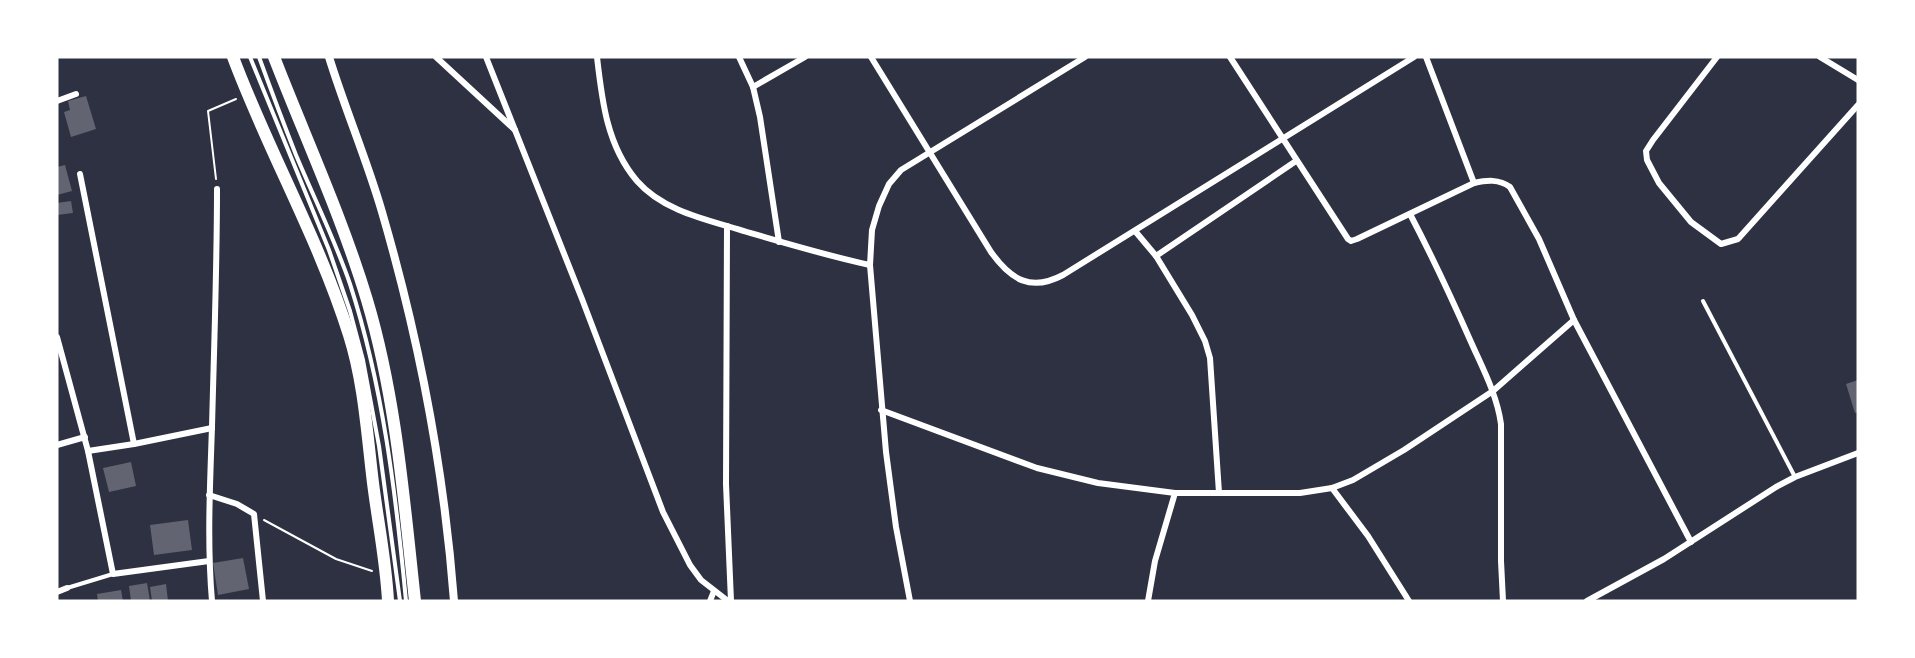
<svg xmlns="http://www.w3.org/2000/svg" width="1915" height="658" viewBox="0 0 1915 658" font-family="Barlow,sans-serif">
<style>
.building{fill:#626471}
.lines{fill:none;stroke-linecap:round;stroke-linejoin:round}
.path{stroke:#fff;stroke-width:2}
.service{stroke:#fff;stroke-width:4}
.minor{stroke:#fff;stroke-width:6}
.tertiary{stroke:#fff;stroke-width:8}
.trunk{stroke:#fff;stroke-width:12}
</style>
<rect width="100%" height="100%" fill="#2d3142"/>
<g class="building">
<polygon points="86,96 96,129 71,137 64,112 70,110 68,101"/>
<polygon points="65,165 72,191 57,195 57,167"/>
<polygon points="71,201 73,213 57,215 57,203"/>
<polygon points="1858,380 1858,412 1855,413 1846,384"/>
<polygon points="131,462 136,486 109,492 103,468"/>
<polygon points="188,520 192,550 154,555 150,525"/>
<polygon points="243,558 249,589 218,595 213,563"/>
<polygon points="147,583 150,601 131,601 129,586"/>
<polygon points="166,584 168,601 152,601 150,587"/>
<polygon points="121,590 123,601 98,601 97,594"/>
</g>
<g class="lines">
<g class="path">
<polyline points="216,179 208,111 236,99"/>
<polyline points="264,520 336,559 372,571"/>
</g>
<g class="service">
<polyline points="250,57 329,250 350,311 363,360 379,446 400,601"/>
<path d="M 259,57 C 271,90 283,122 296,155 C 314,198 335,240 350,284 C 383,386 396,495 406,601"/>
<polyline points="1703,301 1795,477"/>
<polyline points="67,588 113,574"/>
</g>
<g class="minor">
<polyline points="436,57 515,130"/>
<polyline points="486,57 582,299 663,512 690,565 701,580 728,601"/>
<path d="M 597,57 C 602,101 607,146 637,181 C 664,212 709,220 747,232 C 788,244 828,256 870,265"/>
<polyline points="739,57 753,87 760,117 779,242"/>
<path d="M 871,57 L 991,252 C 1011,280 1031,292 1063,275 L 1414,57"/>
<path d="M 1230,57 L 1348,239 L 1351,241 L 1357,239 L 1474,183 C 1487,180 1499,179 1510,187 L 1539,239 L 1574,320 L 1691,542"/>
<polyline points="1426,57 1474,183"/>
<polyline points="1717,57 1653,140 1646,151 1647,160 1659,183 1691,222 1721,244 1738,239 1858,105"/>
<polyline points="1820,57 1858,80"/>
<polyline points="753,87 805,57"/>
<polyline points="57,101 76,94"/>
<polyline points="80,174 134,444"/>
<path d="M 1410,214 C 1432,256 1452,299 1471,342 C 1483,369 1497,395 1501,424 L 1501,561 L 1503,601"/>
<polyline points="727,226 726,484 731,601"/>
<polyline points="1135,231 1156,256 1192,315 1205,341 1210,358 1219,493"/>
<polyline points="1156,256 1296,161"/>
<polyline points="57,337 88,451 113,574 209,561"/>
<polyline points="881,410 1037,468 1098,483 1175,493 1300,493 1332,488 1353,480 1404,450 1493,391 1574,320"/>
<polyline points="57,445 85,437"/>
<polyline points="88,451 134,444 212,428"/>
<polyline points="1332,488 1368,536 1409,601"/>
<polyline points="209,495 237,504 254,514 263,601"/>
<polyline points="57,592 67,588"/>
<path d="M 212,601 C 207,543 210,485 212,427 C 214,348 217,269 217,189"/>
<polyline points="710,601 714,591"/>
<polyline points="910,601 896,527 886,452 870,265 872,230 879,206 889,184 901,170 1085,57"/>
<polyline points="1148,601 1155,561 1175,493"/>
<polyline points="1587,601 1664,559 1776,487 1795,477 1858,453"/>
</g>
<path class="tertiary" d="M 329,57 C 345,109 367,160 382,212 C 419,339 444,469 454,601"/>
<g class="trunk">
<path d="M 233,57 C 268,151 319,239 349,335 C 364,382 367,434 373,483 C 378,523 386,561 388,601"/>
<path d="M 274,57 C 305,137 342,217 367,300 C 396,397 404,500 415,601"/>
</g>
</g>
<rect width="1915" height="658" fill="none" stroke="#ffffff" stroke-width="117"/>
</svg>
